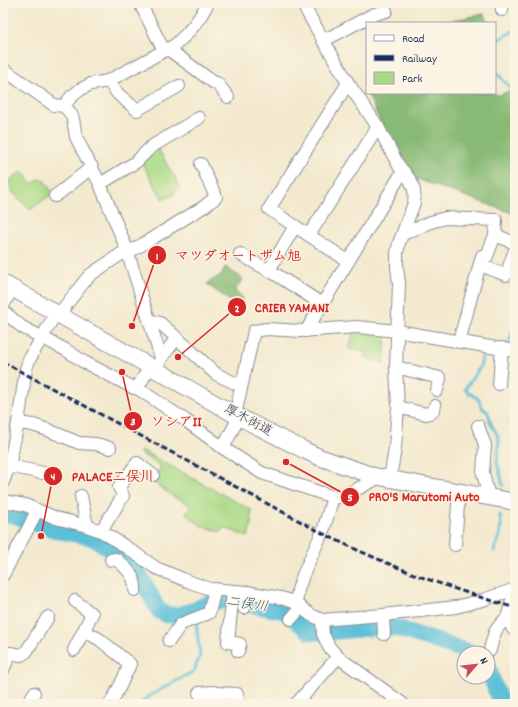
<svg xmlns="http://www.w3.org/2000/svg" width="518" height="707" viewBox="0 0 518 707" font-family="Dekko,'Klee One',sans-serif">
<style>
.green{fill:#abda87;stroke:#638472}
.forest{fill:#88ba74;stroke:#527469}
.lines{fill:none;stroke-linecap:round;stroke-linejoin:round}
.stream{stroke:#5bc0d8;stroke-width:3}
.river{stroke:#5bc0d8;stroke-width:17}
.minor-casing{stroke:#878c96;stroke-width:14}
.major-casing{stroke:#878c96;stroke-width:18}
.minor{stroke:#fff;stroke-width:12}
.major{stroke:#fff;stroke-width:16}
.rail{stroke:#1b2f5e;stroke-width:3;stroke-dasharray:6 3;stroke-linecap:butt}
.labels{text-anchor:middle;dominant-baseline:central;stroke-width:3;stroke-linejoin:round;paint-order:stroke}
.street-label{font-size:13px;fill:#1b2f5e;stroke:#fcf5e5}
.water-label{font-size:14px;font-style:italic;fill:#2e5a83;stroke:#fcf5e5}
.leader{fill:none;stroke:#d62828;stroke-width:1.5}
.callout-dot{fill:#d62828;stroke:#fcf5e5;stroke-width:1.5}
.mark-label{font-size:12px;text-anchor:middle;font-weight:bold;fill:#fff}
.callout-label{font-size:14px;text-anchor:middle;font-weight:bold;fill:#d62828;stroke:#fcf5e5;stroke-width:3;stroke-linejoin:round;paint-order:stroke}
</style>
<rect width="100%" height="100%" fill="#fcf5e5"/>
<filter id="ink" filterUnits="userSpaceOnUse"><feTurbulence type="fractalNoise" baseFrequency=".025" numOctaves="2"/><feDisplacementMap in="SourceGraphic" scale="8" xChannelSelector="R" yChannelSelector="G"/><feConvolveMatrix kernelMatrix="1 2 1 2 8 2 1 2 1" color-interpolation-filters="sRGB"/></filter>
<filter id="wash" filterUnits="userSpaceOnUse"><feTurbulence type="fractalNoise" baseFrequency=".012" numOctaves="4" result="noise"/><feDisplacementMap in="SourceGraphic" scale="16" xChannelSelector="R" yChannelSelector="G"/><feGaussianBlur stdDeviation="0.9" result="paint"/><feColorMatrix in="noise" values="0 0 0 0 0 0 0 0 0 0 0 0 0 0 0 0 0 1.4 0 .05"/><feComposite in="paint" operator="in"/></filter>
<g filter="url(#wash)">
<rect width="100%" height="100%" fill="#f3e9ce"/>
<g class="green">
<polygon points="157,146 172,174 174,175 180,188 174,191 174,194 163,200 141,161"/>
<polygon points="22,171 32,184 42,178 53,193 30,210 10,189 11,187 7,183"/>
<polygon points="354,331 386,332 384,363 364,358 365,352 349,349"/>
<polygon points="141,450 251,510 252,523 248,537 223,527 221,532 202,526 186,514 191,505 173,496 153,482 161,467 140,453"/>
</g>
<g class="forest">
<polygon points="484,14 489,23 439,23"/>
<polygon points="508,91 515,97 515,214 411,177 402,168 367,93 490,93 500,95"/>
<polygon points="225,267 243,279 235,290 242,297 242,302 238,302 238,307 207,284 222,274"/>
</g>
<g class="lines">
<g class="stream">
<polyline points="495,44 499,39 515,30"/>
<polyline points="495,71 515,93"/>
<polyline points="505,346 510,340 515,323"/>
<path d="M 484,349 L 480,367 L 465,389 C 468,394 475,395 478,399 C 483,406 479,407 488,412 L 491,424 L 497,434 L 499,441 L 497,462 L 503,485"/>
<path d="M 494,551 C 500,536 502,531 500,515"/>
<polyline points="140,704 151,695 194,671 200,656 196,622"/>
</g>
<g class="river">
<polyline points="3,514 14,515 55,530 90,537 97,540 131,563 140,576 159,611 168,615 178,615 195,610 214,601 226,600 285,611 310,632 329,632 377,627 397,628 472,653"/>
<polyline points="488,667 500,702 505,704"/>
</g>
</g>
</g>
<g filter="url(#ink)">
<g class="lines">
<defs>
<g id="minor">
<polyline points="140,3 164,51"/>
<polyline points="302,3 348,83 378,127 399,166 403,171 306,331"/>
<polyline points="501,3 502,10"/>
<polyline points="323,41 372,15 386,11"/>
<polyline points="168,49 213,82 217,83 228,97"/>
<polyline points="3,69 54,105 64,106 71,114 73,119 76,137 100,184 127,250 161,358"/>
<polyline points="108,81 118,94 137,110 179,86"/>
<path d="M 64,106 L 71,97 L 81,89 L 91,84 L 108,81 L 175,45 C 189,33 200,19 208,3"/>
<polyline points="100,184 136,162 151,147 199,118"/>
<polyline points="55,196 62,191 92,167"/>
<polyline points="295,226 269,270 322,304"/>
<polyline points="403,234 431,222 445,218 496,220 495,235 487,256 482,256 459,342"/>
<polyline points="309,235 378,127"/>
<polyline points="495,235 515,243"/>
<polyline points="127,253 143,244 205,206 216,197 201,164"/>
<polyline points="240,254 266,269 269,270"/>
<polyline points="348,261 269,209 348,83"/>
<polyline points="480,265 506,275 515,250"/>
<polyline points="3,306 12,288"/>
<polyline points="3,311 22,327 66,350 84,362 134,388 137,388 185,420 223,448 262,473 333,497"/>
<polyline points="59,314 84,282 90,275 127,250"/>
<polyline points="149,320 160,323 177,338 216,374 241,386"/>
<polyline points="159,365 161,358 177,338"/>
<polyline points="396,367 440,378 437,390"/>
<polyline points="499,384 502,348"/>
<polyline points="137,388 150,367"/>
<polyline points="398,407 426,414 432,412 435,406"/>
<polyline points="235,415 254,331 267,329 301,331 357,327 397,331 515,351"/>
<polyline points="18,423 33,425 48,430 79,443 96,444 110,448"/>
<polyline points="478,426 485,445 483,473 489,498"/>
<polyline points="223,448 239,417"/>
<polyline points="9,466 43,473"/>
<path d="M 390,479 L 395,448 L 398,407 L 396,367 L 399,284 L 397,267 L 397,253 L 399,243 L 414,203 C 416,189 412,181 403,171"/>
<polyline points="3,482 9,466 18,423 26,369 29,360 56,313"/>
<polyline points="81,496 87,526"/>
<polyline points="3,501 25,505 56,518 87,526 101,531 126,547 156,568 190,582 210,589 247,592 281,598 294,602 311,615 322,620 383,615 456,607 486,599 515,589"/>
<polyline points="101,531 123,496 119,487 137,463 153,475"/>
<polyline points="455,545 459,492"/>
<path d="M 111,560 L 116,559 C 126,568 136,576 135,590"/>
<polyline points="3,575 30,525 37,510"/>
<polyline points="515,590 507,618 513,629 515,630"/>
<polyline points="233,591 228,642 240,644 238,651"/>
<polyline points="296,604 298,590 303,575 324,528 333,497 342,497 380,477"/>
<polyline points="244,608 247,592"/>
<polyline points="383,615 384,634"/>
<polyline points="291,619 301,607"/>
<polyline points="322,620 323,634 329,647 338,657 403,704"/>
<polyline points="84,631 99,639 130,664 120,686 110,704"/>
<polyline points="169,641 181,624 209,613 215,589"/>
<polyline points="74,650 92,614 75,601"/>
<path d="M 490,650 C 494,634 494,629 507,618"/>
<polyline points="3,670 10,653 21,655 26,652 48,617"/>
<polyline points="199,693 213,692"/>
<polyline points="217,693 237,694 239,704"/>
<polyline points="28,704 34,693"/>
<polyline points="296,704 338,657"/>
</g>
<polyline id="major" points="3,283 239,417 304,450 319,457 374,476 515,502"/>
</defs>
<use href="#minor" class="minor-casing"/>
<use href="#major" class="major-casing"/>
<use href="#minor" class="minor"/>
<use href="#major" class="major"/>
<path class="rail" d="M 3,362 L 322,533 C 354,549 386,563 419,576 C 451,588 483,598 515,608"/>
</g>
</g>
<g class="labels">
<g class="street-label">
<text transform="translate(248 421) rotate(28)">厚木街道</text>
</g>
<g class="water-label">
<text transform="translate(247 605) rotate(9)">二俣川</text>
</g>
</g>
<path class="leader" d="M132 326L157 255M178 357L237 307M122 372L133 421M41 536L53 476M286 462L350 497"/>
<g class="callout-dot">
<circle cx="132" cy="326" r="4"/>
<circle cx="178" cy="357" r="4"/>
<circle cx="122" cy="372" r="4"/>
<circle cx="41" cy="536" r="4"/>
<circle cx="286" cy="462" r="4"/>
<circle cx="157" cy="255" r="10"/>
<circle cx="237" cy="307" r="10"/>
<circle cx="133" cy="421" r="10"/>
<circle cx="53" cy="476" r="10"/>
<circle cx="350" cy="497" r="10"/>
</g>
<g class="mark-label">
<text x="157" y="260">1</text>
<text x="237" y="312">2</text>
<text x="133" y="425">3</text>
<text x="53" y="480">4</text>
<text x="350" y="501">5</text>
</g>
<g class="callout-label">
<text x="238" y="260">マツダオートザム旭</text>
<text x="292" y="312">CRIER YAMANI</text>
<text x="176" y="426">ソシアII</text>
<text x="113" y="481">PALACE二俣川</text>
<text x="424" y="501">PRO'S Marutomi Auto</text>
</g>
<rect width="518" height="707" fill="none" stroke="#fcf5e5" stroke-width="16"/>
<rect x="366" y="22" width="130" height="72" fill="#fcf5e5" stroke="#a2a6af"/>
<rect x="374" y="35" width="20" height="6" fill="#ffffff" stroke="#a2a6af"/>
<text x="402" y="42" font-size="12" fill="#1b2f5e">Road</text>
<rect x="374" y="55" width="20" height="6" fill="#1b2f5e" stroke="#a2a6af"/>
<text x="402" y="62" font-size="12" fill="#1b2f5e">Railway</text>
<rect x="374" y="72" width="20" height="12" fill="#abda87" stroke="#a2a6af"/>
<text x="402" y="82" font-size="12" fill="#1b2f5e">Park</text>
<g transform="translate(476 665) rotate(62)"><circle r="19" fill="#fcf5e5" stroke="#a2a6af"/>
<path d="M0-3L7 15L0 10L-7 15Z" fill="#d1495b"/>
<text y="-6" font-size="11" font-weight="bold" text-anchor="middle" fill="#1b2f5e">N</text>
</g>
</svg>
